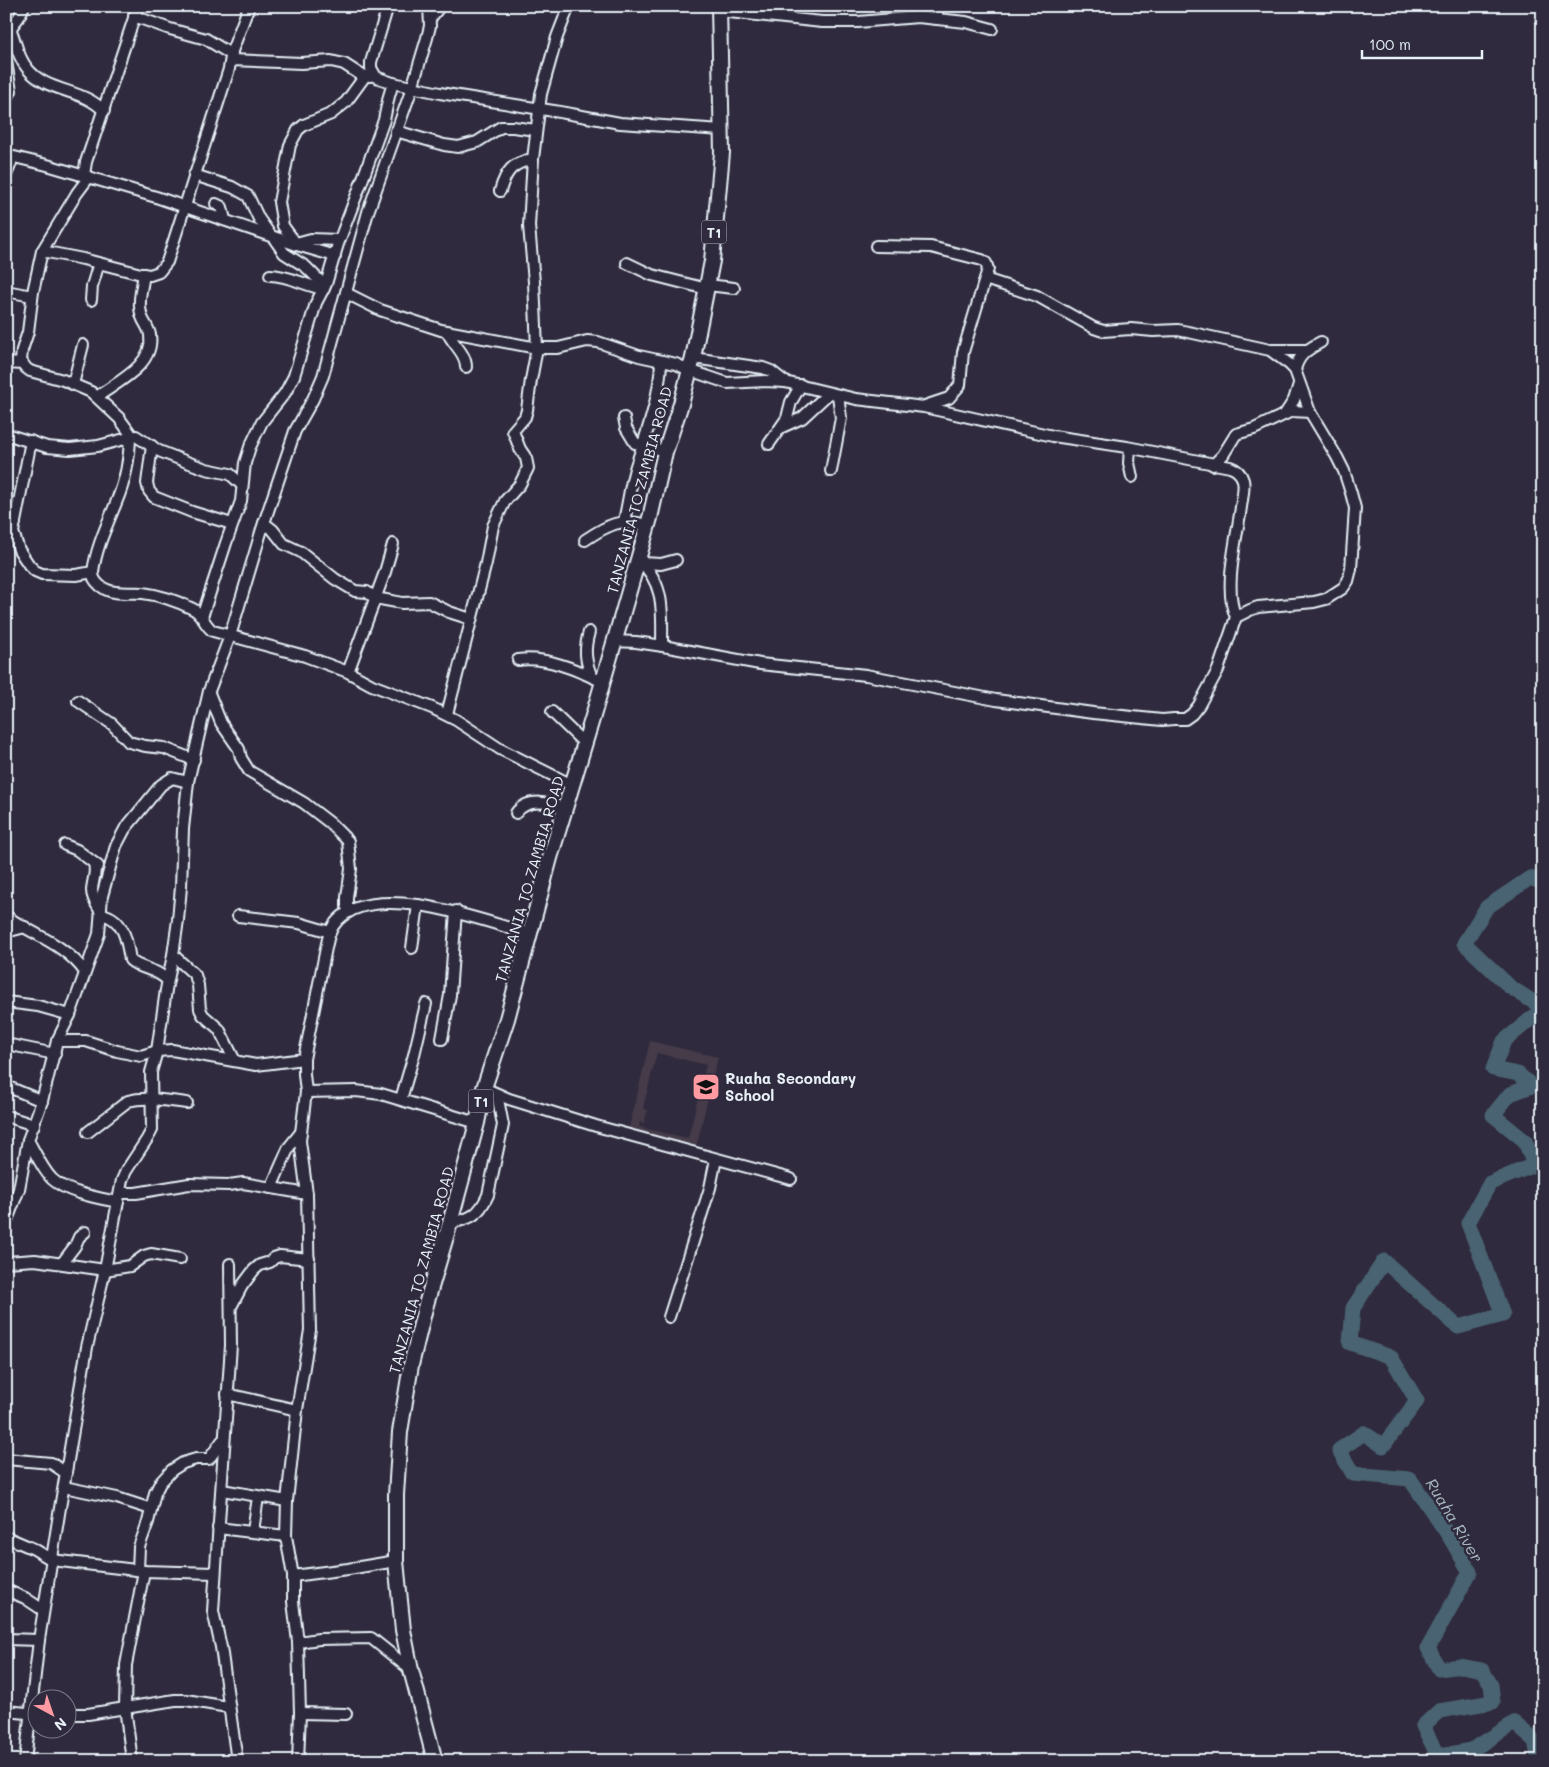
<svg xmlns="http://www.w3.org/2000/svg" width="1549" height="1767" viewBox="0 0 1549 1767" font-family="Mali,sans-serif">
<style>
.built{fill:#443a49;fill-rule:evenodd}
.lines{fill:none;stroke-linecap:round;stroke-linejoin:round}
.river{stroke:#4a6472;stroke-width:15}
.minor-casing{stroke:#e8f1f8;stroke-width:14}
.highway-casing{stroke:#e8f1f8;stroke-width:18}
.minor{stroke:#2f2a3d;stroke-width:10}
.highway{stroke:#2f2a3d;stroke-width:14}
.labels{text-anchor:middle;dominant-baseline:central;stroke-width:5;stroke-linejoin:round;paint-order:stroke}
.shield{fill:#2f2a3d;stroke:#b0b5c0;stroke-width:1}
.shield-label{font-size:14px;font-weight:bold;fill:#e8f1f8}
.street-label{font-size:15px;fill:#e8f1f8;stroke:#2f2a3d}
.poi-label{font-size:15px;font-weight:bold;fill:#e8f1f8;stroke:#2f2a3d;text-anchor:start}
.water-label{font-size:16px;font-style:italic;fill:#a9b9c2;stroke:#2f2a3d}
</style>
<rect width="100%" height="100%" fill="#2f2a3d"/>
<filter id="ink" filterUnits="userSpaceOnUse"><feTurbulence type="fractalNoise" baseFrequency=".02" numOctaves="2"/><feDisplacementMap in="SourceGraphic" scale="10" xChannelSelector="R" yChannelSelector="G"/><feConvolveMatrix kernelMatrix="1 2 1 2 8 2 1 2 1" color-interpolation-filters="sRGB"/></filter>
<g filter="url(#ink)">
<path class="built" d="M 650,1041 L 718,1057 L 696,1148 L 628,1132 ZM 657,1053 L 706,1065 L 688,1138 L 639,1127 L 640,1122 L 644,1123 L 648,1110 L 643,1108 Z"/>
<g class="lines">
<g class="river">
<polyline points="1543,883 1530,878 1487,907 1464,943 1510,987 1543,1008"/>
<polyline points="1539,1761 1535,1741 1514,1723 1472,1750 1438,1756 1423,1726 1439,1711 1493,1702 1491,1685 1482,1670 1461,1666 1439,1669 1428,1648 1470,1572 1449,1536 1410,1479 1353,1474 1339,1450 1364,1433 1383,1446 1417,1401 1391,1357 1350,1343 1353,1308 1384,1261 1458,1327 1503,1315 1468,1223 1490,1183 1534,1165 1525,1141 1493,1115 1510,1094 1532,1086 1518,1074 1493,1069 1504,1041 1543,1009"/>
</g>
<defs>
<g id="minor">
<polyline points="388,6 371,62 371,68 376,77 393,83 440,93 560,112 620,123 722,130"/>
<polyline points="719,11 822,22 858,22 918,17 966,22 992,29"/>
<polyline points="134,16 170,29 206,39 232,55"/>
<polyline points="430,19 440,6"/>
<polyline points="937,19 937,6"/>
<path d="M 10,28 C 16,42 17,56 27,68 C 46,93 83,88 104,111"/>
<polyline points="7,33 19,17 24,6"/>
<polyline points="231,60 301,63 331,61 344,64 361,75 370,76"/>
<polyline points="6,62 11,91 6,100"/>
<polyline points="396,131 444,145 458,147 477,142 501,127 513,127 536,130"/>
<polyline points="6,155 47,165 156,197 297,245 335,256"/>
<polyline points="6,175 11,163 10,157"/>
<polyline points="84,175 86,162 138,6"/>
<polyline points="194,175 232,187 248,196 259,219 271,236"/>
<path d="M 89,177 L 77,193 L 42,251 L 33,292 L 28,332 L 22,350 L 21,361 L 26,368 L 30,371 L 63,380 L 91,392 L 119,418 L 130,433 C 130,456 125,482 116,503 C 107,525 96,548 93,572 C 92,579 99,586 105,589 C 116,595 130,592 143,593 C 159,595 179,602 193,609 C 203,614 204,625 213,631 L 305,656 L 348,672 L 372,685 L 432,708 L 456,720 L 500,749 L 572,785"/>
<path d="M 500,191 C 506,171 512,163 533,159"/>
<polyline points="216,204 222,207 225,220"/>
<polyline points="273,237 284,253 306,267 325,286"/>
<polyline points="296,243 311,239 339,240"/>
<polyline points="297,245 283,226 279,202 290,145 298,130 304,125 331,114 346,102 365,76"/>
<polyline points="876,246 931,247 982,260 986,263 988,269 963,352 960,385 949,398 925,406"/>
<polyline points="42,251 83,259 141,274 150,275 159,272 167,262 229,69 232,51 249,6"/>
<polyline points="627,263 652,275 707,289"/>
<path d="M 270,275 C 289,275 305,286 324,289"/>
<polyline points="707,285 734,288"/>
<polyline points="6,291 32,296"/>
<path d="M 346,293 L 380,310 L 441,330 L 537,348 L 558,348 L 587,341 L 598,342 L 639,356 L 676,364 L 689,370 L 727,383 L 765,381 L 785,382 L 856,399 L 924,407 L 1053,436 L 1127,447 L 1230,467 C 1236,469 1241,473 1243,480 C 1245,488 1242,498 1241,507 C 1237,538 1223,589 1236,617"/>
<polyline points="91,300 92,286 99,263"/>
<path d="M 447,331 C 452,344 466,353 466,367"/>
<polyline points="1271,350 1307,350"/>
<polyline points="693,358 763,368 771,371 785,382"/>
<polyline points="6,363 23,364"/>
<path d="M 1295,370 C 1298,355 1308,349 1321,342"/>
<polyline points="73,384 83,345"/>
<path d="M 97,397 C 117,382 155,365 150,335 C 149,328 144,323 142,317 C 137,303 142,288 144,274"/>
<polyline points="1285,414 1294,400 1299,384"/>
<polyline points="624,418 626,428 635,443 665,451"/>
<polyline points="782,427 802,418 829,393"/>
<polyline points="6,434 47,447 70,449 98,446 136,436 159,451 187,462 206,469 230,474 242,485"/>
<polyline points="31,441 13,532 19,550 29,565 35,571 42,574 76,575 93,572"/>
<polyline points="769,444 787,418 791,402 801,385"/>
<polyline points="152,446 147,483 149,491 154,497 192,512 232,524"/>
<polyline points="1130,448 1129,463 1132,477"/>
<polyline points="1213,465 1223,455 1236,434 1254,429 1292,411 1310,412"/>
<polyline points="831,471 841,418 838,395"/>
<polyline points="6,512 15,523"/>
<path d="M 624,521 C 628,504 630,486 635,469 C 646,434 660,398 661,361"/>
<polyline points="264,523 273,530 284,544 301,552 335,579 355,591 367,592 375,598 402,603 429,602 449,612 471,619"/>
<path d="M 585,540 C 609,524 620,518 648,525"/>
<path d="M 638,559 C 666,584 662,613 662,646"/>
<polyline points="643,563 661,564 676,560"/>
<polyline points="202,617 226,543 241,501 245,463 250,447 262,422 285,393 294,376 316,303 326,284 338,244 362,181 384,120 389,96 393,83"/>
<path d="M 589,632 C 584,649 585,661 592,677"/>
<polyline points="614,641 636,642 663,646 760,664 866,675 996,700 1093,713 1162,720 1174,719 1185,719 1192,714 1199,705 1218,670 1236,617 1250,610 1258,607 1314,602 1326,599 1343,588 1348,581 1351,569 1355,508 1351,493 1344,471 1337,457 1310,412 1295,370 1289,364 1270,350 1193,333 1178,330 1153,331 1131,329 1103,331 1094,328 1037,296 985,279"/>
<path d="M 518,660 C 545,656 578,670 603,682"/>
<polyline points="348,672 385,572 393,544"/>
<polyline points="209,693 221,723 239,749 241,758 249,771 304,803 330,823 348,841 351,869 347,897 347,907 349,912"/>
<polyline points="78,701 112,724 129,742 145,746 164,748 194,760"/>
<polyline points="552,712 585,744"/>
<polyline points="447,714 486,563 493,526 505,501 520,484 528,468 526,458 520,449 513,431 525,417 527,410 531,380 537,348 534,282 529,226 533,159 541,94 557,37 569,6"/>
<path d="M 516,813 C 528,797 549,803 565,808"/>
<polyline points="65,845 77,850 98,866"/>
<path d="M 94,863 C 97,874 92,881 92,891 C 92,899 98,907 102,914 C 124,919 127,941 130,960 C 141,970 156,968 167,980"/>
<path d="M 6,916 C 33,935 65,944 85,972"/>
<polyline points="238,916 299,923 330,932"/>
<polyline points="6,932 25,927"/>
<polyline points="412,948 418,905"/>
<polyline points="173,955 195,975 198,985 200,1009 203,1015 219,1029 235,1061"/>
<polyline points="6,1002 38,1006 70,1015"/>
<polyline points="442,1039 450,995 456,911"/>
<polyline points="57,1041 86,1041 117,1051 141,1056 157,1051 172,1050 256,1065 304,1059"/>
<polyline points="6,1044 55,1054"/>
<polyline points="6,1086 42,1101"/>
<polyline points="484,1088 509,1099 596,1126 791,1179"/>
<polyline points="306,1092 356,1091 381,1094 477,1123"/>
<polyline points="401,1099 414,1055 426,1004"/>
<polyline points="6,1116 34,1125"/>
<path d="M 88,1132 L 128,1101 C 147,1096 167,1101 187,1103"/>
<path d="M 28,1140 C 35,1152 42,1169 52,1179 C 67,1193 99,1198 118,1202"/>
<polyline points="271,1188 289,1147 301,1132"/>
<polyline points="120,1193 136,1193 189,1184 229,1185 243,1183 307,1194"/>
<polyline points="6,1223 19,1189 28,1140 42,1101 57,1041 70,1015 99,934 102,896 116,846 125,829 161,785 172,778 188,782"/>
<path d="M 450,1223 C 471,1219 479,1215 488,1195 L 503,1125 L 497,1094"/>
<polyline points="6,1262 35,1260 105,1270 130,1266 144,1256 151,1254 180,1259"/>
<polyline points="62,1263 75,1246 79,1237 85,1232"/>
<polyline points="230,1264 231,1345 213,1611 221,1647 237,1761"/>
<polyline points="232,1305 242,1286 254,1270 260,1265 270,1262 274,1258 280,1256 309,1259"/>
<polyline points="669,1317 710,1188 716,1159"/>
<polyline points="227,1394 297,1410"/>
<polyline points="6,1459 51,1463 66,1473"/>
<polyline points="64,1487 117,1498 151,1509"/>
<polyline points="222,1490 287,1501"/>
<polyline points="218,1528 286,1536"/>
<polyline points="253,1531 258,1497"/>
<polyline points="6,1537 34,1549 52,1560 144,1571 215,1573"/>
<polyline points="138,1570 139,1547 148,1522 155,1493 160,1483 172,1470 183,1463 196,1459 209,1459 222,1441"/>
<polyline points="293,1576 348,1569 396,1561"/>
<polyline points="6,1590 25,1598 43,1610"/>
<polyline points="6,1639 39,1640"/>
<polyline points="298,1642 319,1639 371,1638 411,1670"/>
<polyline points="6,1711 37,1714"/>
<polyline points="300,1713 346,1714"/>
<polyline points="68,1714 88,1714 175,1700 186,1700 228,1707"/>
<polyline points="25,1761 39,1640 59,1514 87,1347 105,1270 122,1180 126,1171 147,1139 152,1130 151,1072 157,1051 166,990 173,955 178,920 181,887 183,829 188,782 209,691 230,636 262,529 295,431 313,399 323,376 368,212 412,88 427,38 430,26 429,6"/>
<polyline points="132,1761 125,1707 126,1665 144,1571"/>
<path d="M 298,1761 L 300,1713 L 298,1642 L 293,1602 L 293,1576 L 286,1536 L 287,1501 L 297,1410 L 310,1330 L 307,1194 L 300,1141 L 306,1092 L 304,1074 L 304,1059 L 326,948 C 328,938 330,928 338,920 C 376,880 484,921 529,934"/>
</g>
<polyline id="highway" points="435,1761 411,1670 403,1630 399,1591 396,1561 396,1495 400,1432 411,1365 425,1308 450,1223 477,1123 484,1088 507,1019 550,858 593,716 650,518 665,452 681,404 693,358 712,261 722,153 719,6"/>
</defs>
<use href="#minor" class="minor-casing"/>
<use href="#highway" class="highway-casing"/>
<use href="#minor" class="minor"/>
<use href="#highway" class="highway"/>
</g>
</g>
<defs>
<symbol id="school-square" viewBox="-11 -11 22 22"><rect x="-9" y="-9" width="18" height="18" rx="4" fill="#ff9aa2" stroke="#2f2a3d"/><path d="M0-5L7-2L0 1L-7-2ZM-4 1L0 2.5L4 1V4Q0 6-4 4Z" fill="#111"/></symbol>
</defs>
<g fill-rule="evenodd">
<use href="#school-square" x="690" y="1071" width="32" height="32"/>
</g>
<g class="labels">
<g class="shield">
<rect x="701.5" y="220.5" width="25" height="23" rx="4"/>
<rect x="468.5" y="1089.5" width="25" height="23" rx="4"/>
</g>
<g class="shield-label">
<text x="714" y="232">T1</text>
<text x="481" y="1101">T1</text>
</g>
<g class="street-label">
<text transform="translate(639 490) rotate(-75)">TANZANIA TO ZAMBIA ROAD</text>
<text transform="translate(529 879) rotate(-74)">TANZANIA TO ZAMBIA ROAD</text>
<text transform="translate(421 1270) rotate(-75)">TANZANIA TO ZAMBIA ROAD</text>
</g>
<g class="poi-label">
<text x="725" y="1078">Ruaha Secondary<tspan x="725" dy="17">School</tspan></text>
</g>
<g class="water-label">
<text transform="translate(1455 1520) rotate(59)">Ruaha River</text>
</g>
</g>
<rect width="1549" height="1767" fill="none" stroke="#2f2a3d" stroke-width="25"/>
<rect x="12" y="12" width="1524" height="1742" fill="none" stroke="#e8f1f8" stroke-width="2" filter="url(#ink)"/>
<g transform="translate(52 1714) rotate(140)"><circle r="24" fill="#2f2a3d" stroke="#797a88"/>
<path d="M0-4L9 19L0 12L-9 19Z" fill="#ff9aa2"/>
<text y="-8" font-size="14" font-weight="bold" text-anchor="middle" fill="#e8f1f8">N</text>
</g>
<path d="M1362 50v8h120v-8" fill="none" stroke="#e8f1f8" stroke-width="2.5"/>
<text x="1369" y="50" font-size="15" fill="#e8f1f8" stroke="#2f2a3d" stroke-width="4" paint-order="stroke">100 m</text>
</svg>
